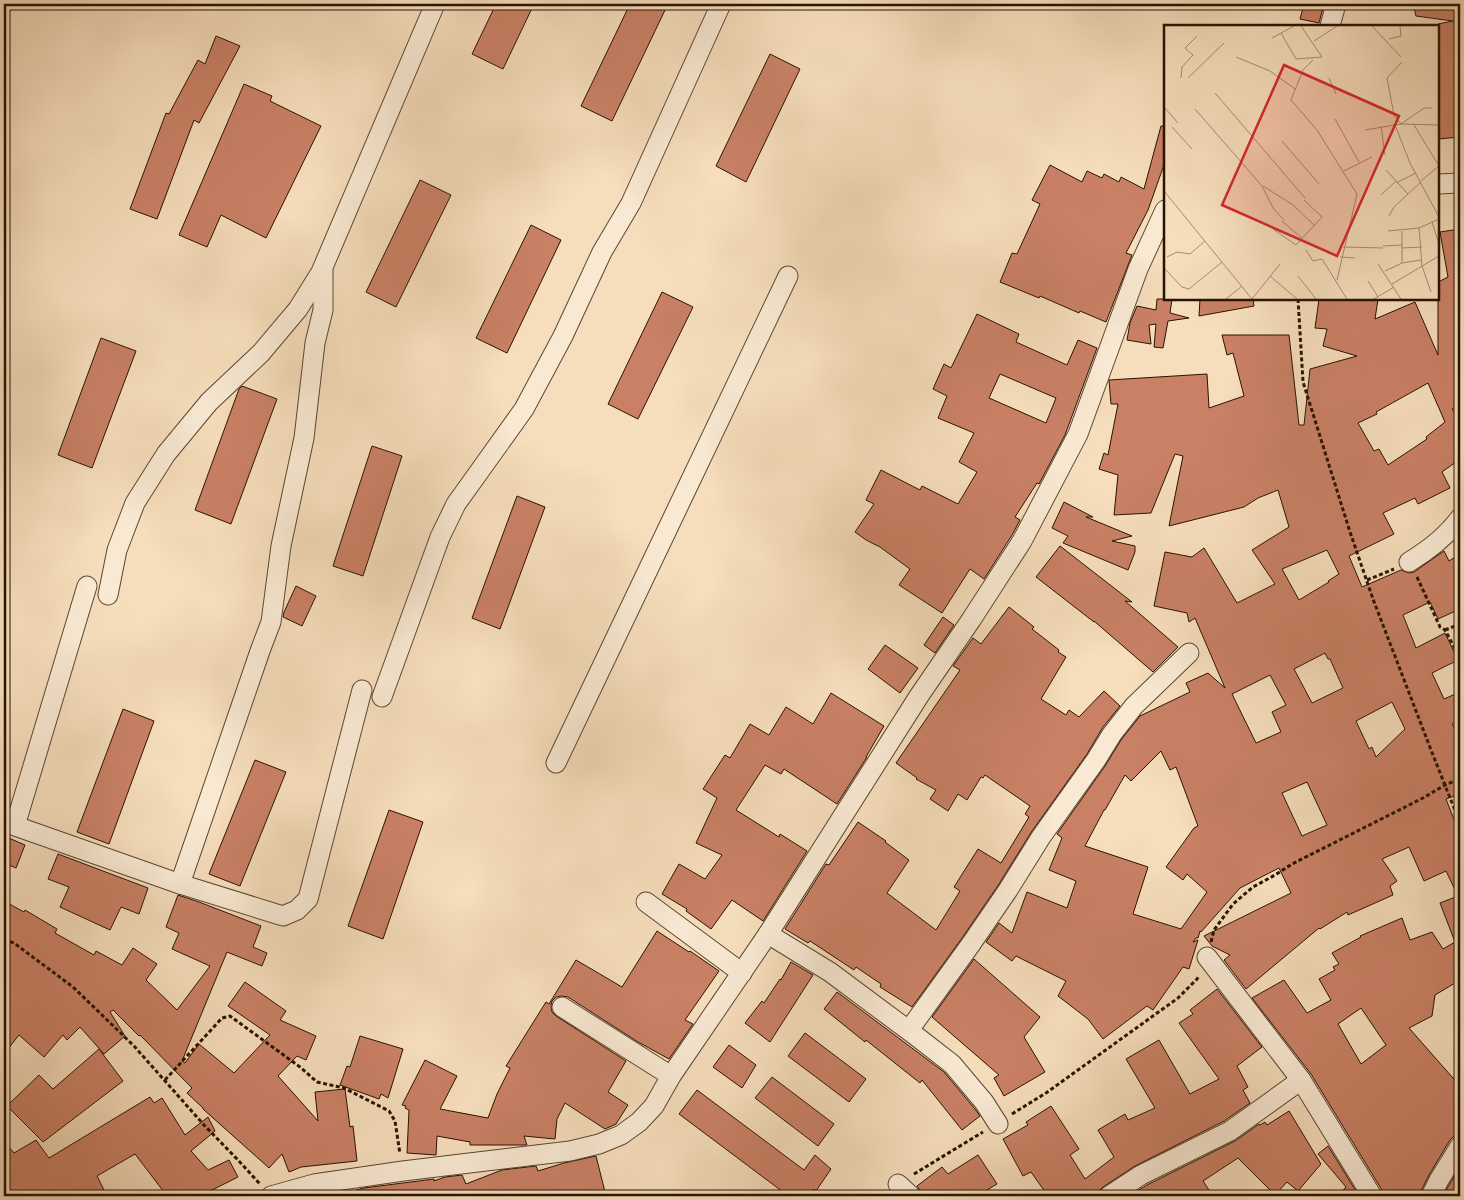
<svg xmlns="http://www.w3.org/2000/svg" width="1464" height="1200" viewBox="0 0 1464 1200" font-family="'IM FELL English',serif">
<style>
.building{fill:#c98065;stroke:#291301;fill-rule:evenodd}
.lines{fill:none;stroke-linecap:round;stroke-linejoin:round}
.minor-casing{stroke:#5c4630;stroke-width:21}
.path{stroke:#291301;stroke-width:3;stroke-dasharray:4 2.5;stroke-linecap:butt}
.minor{stroke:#f9e9d3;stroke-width:19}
.inset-road{fill:none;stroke:#a48c71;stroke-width:1}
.view{fill:#d62828;fill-opacity:0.15;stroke:#d62828;stroke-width:2.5}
.inset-edge{fill:none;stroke:#291301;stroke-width:2.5}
</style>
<rect width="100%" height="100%" fill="#f6ddbb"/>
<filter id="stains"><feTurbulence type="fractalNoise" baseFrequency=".004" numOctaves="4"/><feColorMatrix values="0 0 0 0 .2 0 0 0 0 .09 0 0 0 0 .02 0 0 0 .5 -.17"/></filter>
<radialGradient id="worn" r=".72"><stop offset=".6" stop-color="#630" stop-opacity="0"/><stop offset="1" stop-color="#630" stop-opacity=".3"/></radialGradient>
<g class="building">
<polygon points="496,4 534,4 503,69 472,54"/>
<polygon points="630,4 656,4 666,8 612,121 581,106"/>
<polygon points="1304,4 1324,4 1319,23 1300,19"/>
<polygon points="1413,4 1460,4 1460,137 1438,139 1438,24 1453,21 1416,16"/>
<polygon points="216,36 240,46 199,123 194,120 157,219 130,209 166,113 169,114 198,60 205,64"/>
<polygon points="770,54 800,69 746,182 716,166"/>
<polygon points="244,84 272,96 270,101 321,126 266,238 221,215 207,247 179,235"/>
<polygon points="1161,126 1165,126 1165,162 1148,210 1126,253 1132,255 1106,322 1080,311 1079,313 1040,296 1039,298 1000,282 1012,253 1017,254 1040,204 1032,200 1050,165 1082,182 1087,171 1102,178 1104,174 1119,182 1121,177 1144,189"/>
<polygon points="420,180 451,195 396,307 366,292"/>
<polygon points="531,225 561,240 507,353 476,338"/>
<path d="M 1460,229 L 1460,405 L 1452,409 L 1460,419 L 1460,459 L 1442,472 L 1450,488 L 1418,504 L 1415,498 L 1383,513 L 1394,534 L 1349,556 L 1362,587 L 1401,570 L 1409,573 L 1414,572 L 1444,551 L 1449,561 L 1460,554 L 1460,609 L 1438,619 L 1430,602 L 1403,615 L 1416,648 L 1445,633 L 1458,660 L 1432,673 L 1444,699 L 1460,692 L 1460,720 L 1452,724 L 1460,737 L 1460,794 L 1446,799 L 1460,835 L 1460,980 L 1435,995 L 1432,1016 L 1409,1028 L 1460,1086 L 1460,1135 L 1454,1136 L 1450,1140 L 1429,1175 L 1421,1191 L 1420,1196 L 1383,1196 L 1382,1190 L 1311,1074 L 1252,998 L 1284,980 L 1307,1013 L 1331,1000 L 1319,979 L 1335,970 L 1333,967 L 1339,964 L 1332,953 L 1361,937 L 1360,936 L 1402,918 L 1410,940 L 1432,932 L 1443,949 L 1455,942 L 1440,903 L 1458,896 L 1446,871 L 1424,881 L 1409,847 L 1382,859 L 1397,881 L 1390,886 L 1393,895 L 1348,915 L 1347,912 L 1320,929 L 1319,928 L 1246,989 L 1224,960 L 1230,955 L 1212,946 L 1204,936 L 1291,893 L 1279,868 L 1240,888 L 1201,932 L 1200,931 L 1198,938 L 1196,938 L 1193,942 L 1198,940 L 1189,969 L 1183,967 L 1153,1010 L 1147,1006 L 1103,1039 L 1088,1019 L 1058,996 L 1066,981 L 1016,956 L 1012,961 L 986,942 L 999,923 L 1012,933 L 1027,892 L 1067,908 L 1076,881 L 1049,870 L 1062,838 L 1057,834 L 1105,766 L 1121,740 L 1140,716 L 1190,692 L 1186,683 L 1208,673 L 1225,688 L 1195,618 L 1189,622 L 1187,613 L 1154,606 L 1165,552 L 1192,557 L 1204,548 L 1237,603 L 1275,584 L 1252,550 L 1289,527 L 1278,490 L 1258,498 L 1244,507 L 1169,526 L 1183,456 L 1175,454 L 1151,513 L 1114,515 L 1118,475 L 1099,469 L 1104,453 L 1108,455 L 1118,404 L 1111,404 L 1109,380 L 1207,374 L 1209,408 L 1244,396 L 1233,353 L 1227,355 L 1222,335 L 1289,335 L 1299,425 L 1304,425 L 1310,369 L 1357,356 L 1323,346 L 1327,329 L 1315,328 L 1319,299 L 1378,299 L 1375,319 L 1415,302 L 1438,355 L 1438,282 L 1448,277 L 1440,232 ZM 1428,383 L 1445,422 L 1426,437 L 1427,439 L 1388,465 L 1379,449 L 1374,451 L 1358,423 L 1377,414 L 1376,412 ZM 1327,550 L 1339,574 L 1328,581 L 1329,582 L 1299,600 L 1282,569 ZM 1325,653 L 1328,659 L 1330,659 L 1343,688 L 1312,703 L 1294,669 ZM 1270,675 L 1286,705 L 1272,712 L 1281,732 L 1256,743 L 1232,694 ZM 1392,702 L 1405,729 L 1376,757 L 1372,747 L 1369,749 L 1356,721 ZM 1161,751 L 1170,770 L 1176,767 L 1198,826 L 1194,828 L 1166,867 L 1183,880 L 1187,874 L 1207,892 L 1181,929 L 1133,914 L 1148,867 L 1085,846 L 1104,810 L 1105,810 L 1125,775 L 1131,781 ZM 1307,782 L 1327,825 L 1302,836 L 1282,793 ZM 1361,1008 L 1386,1045 L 1361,1064 L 1338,1024 Z"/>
<polygon points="662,292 693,307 638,419 608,404"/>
<polygon points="1157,299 1172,299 1170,313 1189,318 1168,321 1163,348 1154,347 1156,324 1149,325 1151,344 1127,340 1130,323 1137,306 1156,310"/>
<polygon points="1200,299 1253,299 1254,306 1199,316"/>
<path d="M 977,314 L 1019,334 L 1016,342 L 1067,365 L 1078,340 L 1097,348 L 1065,435 L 1039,484 L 1037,483 L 1015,517 L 1020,520 L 1012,535 L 984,579 L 970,569 L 942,613 L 899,585 L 910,569 L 880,547 L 866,540 L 855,532 L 874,504 L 866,500 L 881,470 L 920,490 L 922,486 L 958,504 L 977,472 L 959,462 L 974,433 L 938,418 L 947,396 L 933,389 L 944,364 L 951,368 ZM 1000,374 L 1056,398 L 1046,423 L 989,398 Z"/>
<polygon points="101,338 136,351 92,468 58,455"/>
<polygon points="242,386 277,399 231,524 195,510 239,389"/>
<polygon points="372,446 402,456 363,576 333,566"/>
<polygon points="517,496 545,507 500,629 472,618"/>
<polygon points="1064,502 1093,517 1086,517 1132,536 1112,541 1135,546 1135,552 1128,570 1063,543 1068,536 1052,528"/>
<polygon points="1060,546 1132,602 1125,601 1178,647 1153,672 1094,621 1094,622 1036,577"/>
<polygon points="296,586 316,596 302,626 283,617 284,612"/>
<polygon points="1009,607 1034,627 1032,629 1059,650 1058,652 1066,657 1041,699 1066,715 1069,710 1079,717 1104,691 1120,706 1103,727 1087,754 1032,831 999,884 962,938 912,1007 880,987 881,984 856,967 854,970 810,941 808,943 785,929 826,864 829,865 858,822 886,841 885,842 909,860 887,893 936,930 960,891 954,887 978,849 1001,863 1029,817 1025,814 1030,806 985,775 983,778 981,777 967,800 958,794 948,811 930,799 936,790 916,779 917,778 896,763 960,670 953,666 973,638 981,644"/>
<polygon points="943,617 954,625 935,653 924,645"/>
<polygon points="885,645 918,668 900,693 868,669"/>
<polygon points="831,693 884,726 866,757 867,757 837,804 784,769 781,774 765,765 736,810 779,837 780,834 807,851 763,921 732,900 711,929 686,911 687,909 662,894 679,864 705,879 722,855 696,843 717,798 703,789 725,755 730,758 750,724 769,735 786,707 813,724"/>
<polygon points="123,709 154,721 109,844 77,832"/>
<polygon points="255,760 286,772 240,886 209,874"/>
<polygon points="389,810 423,822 383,939 348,926"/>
<polygon points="4,836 25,845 16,868 4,863"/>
<polygon points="58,854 148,888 139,914 121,907 110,930 60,907 69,887 48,879"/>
<polygon points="178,895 199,902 261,926 253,947 267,953 262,966 227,952 182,1061 185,1063 199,1044 234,1073 270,1035 228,1006 245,982 286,1011 280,1020 316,1036 306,1060 297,1056 278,1076 318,1121 315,1092 345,1089 350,1127 353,1126 357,1161 301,1167 289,1172 282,1154 269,1168 203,1109 203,1108 187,1093 192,1088 140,1035 139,1036 113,1010 110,1012 125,1036 104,1054 80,1027 67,1040 63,1035 44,1057 19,1035 4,1054 4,901 24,912 25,910 57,929 55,933 94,955 96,951 122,965 133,948 157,964 146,980 177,1010 210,966 172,949 179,933 166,927"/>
<polygon points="657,931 689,952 690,951 719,971 685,1020 693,1024 669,1059 638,1042 568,997 562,996 556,997 552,1001 551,1006 552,1012 556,1016 626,1061 608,1092 628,1105 616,1124 605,1129 565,1103 557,1119 555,1139 524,1136 527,1145 470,1145 470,1142 437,1136 436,1155 407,1153 409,1110 405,1108 406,1106 402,1105 425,1060 457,1076 440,1109 488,1118 497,1094 510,1068 506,1066 546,1002 549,1004 576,960 622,987"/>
<polygon points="974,959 1040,1017 1024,1037 1045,1072 1004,1096 994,1078 999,1075 932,1017"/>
<polygon points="791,962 813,975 770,1042 745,1023 762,1001 764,1003 780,979 781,980"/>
<polygon points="1217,989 1262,1047 1237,1066 1248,1087 1243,1090 1250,1103 1224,1121 1135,1166 1103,1187 1099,1191 1098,1196 1048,1196 1031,1172 1023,1176 1003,1139 1028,1125 1026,1122 1051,1106 1079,1149 1070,1155 1085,1179 1114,1157 1098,1130 1125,1114 1128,1120 1155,1108 1126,1059 1159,1040 1190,1094 1219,1079 1179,1023 1193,1014 1190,1010"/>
<polygon points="837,992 944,1072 975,1109 980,1116 962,1130 922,1080 920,1083 866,1040 865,1042 824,1009"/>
<polygon points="805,1033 866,1079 849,1102 788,1056"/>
<polygon points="360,1036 403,1049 388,1098 381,1094 379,1099 340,1085 347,1066 350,1067"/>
<polygon points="729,1045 756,1065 742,1088 713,1067"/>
<polygon points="99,1049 123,1081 43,1142 7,1106 39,1075 53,1089"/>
<polygon points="772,1077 834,1124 818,1146 755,1098"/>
<polygon points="697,1090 804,1170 815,1155 831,1169 816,1191 814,1189 809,1196 792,1196 784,1190 783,1192 679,1114"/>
<polygon points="150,1097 154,1103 162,1098 185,1135 208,1117 215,1131 191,1151 208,1170 229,1160 238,1177 200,1196 167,1196 135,1154 97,1176 107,1196 4,1196 4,1141 14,1153 36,1140 49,1158"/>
<polygon points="1289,1111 1321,1164 1298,1191 1287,1182 1275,1195 1238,1158 1203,1181 1213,1196 1129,1196 1147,1185 1235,1141 1259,1124 1260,1125 1265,1122 1267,1125"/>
<polygon points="1328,1146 1359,1196 1338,1196 1346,1187 1318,1154"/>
<polygon points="978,1155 997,1184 977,1196 924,1196 917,1186 942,1167 948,1174"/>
<polygon points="596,1156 605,1192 588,1196 357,1196 356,1190 364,1188 434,1179 434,1181 445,1177 462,1175 466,1184 502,1170 536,1166 538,1171 564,1163"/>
<polygon points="1460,1167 1460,1196 1443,1196 1449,1185"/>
</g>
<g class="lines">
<defs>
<g id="minor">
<polyline points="1330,26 1336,4"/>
<polyline points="1438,184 1460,183"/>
<path d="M 1409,562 C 1429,550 1446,537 1460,518"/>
<polyline points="108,595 117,550 135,503 166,454 209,402 261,353 298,309 321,272 435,4"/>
<polyline points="382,697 440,537 456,504 524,409 563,336 602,252 631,203 721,4"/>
<polyline points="556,763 788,276"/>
<polyline points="4,822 180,884 283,916 297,910 308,899 362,690"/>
<polyline points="15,826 87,586"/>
<polyline points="180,884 260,651 271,622 281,546 304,438 315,343 323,310 323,270"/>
<polyline points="646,902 742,973"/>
<polyline points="768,934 830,972 916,1036 952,1064 984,1102 998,1124"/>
<polyline points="1207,957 1301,1080 1372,1196"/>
<polyline points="562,1007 671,1076"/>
<polyline points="909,1030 971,944 1008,890 1041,837 1096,760 1112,734 1134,706 1189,653"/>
<polyline points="898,1184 911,1196"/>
<polyline points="271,1196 314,1184 403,1171 570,1151 599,1144 621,1135 639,1122 654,1106 671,1076 768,934 919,696 971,620 1022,541 1078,434 1138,269 1165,210"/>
<polyline points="1109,1196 1141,1175 1230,1131 1301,1080"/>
<polyline points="1431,1196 1439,1180 1460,1146"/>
</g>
</defs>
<use href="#minor" class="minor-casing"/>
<g class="path">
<polyline points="1298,299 1303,382 1350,532 1373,599 1431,750 1460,823"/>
<polyline points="1417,577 1440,627 1445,630 1460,658"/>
<polyline points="1367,580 1394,569"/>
<polyline points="1445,630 1460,624"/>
<polyline points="1211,942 1214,930 1233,904 1253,887 1275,875 1292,864 1423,798 1445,785 1460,779"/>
<polyline points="4,943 8,941 14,943 73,987 134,1046 204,1125 237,1159 260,1184"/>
<polyline points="165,1080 222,1018 230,1016 300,1067 317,1082 344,1088 389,1111 395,1121 400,1154"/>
<polyline points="1012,1114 1046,1093 1178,998 1197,979 1199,976"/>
<polyline points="914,1174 983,1132"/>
</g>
<use href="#minor" class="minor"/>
</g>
<g transform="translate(1164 25)">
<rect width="275" height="275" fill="#f6ddbb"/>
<path class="inset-road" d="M 208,1 L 237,32M 117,8 L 132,34 L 158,32 L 137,1M 108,13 L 130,1M 225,14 L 237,11 L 236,1M 150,16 L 173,1M 72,32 L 106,46 L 131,64M 149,35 L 139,45 L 127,75 L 153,105 L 193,169 L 173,255M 238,37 L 223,53 L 230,90 L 237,99 L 260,83 L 268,83M 17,53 L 18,42 L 29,30 L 21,23 L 33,11M 24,53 L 60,18M 165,53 L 172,69M 51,68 L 141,173M 0,82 L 14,98M 31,84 L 98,161 L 109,183 L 120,195M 171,94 L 195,137M 231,100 L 246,138 L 275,192M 250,100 L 275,141 L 257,156M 217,101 L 221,130M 8,102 L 28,124M 201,105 L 237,99 L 275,100M 118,116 L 155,159M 222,145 L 244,169M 180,146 L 208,132M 232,158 L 252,148M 99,161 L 129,180 L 150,200M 0,166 L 88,274 L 116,239M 217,170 L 231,157M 225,191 L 230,182 L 257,157M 118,196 L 138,213M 268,197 L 275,219M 255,203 L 258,241 L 267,267M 109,204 L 132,220 L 158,192 L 140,175M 224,206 L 255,203 L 275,194M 219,221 L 238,220M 179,222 L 219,223M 238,223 L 258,222M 142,225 L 149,236 L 158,234 L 183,274M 3,232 L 13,227 L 26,229 L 41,216M 176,232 L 191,233M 238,238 L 257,235M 214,239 L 237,274M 0,243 L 18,262 L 25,264 L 58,237M 221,246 L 238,238 L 238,206M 106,251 L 133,274M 134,251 L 152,274M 204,256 L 214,272M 228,259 L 275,231M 62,274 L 78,261M 210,274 L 230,262"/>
<path class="view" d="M 120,40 L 235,91 L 173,231 L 58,180 Z"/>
<rect width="275" height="275" class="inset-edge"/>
</g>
<rect width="1464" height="1200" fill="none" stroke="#f6ddbb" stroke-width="20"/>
<rect x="5" y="5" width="1454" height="1190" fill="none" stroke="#291301" stroke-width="2.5"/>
<rect x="10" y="10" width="1444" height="1180" fill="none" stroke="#291301"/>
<rect width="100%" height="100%" filter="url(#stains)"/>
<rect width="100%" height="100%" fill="url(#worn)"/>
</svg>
